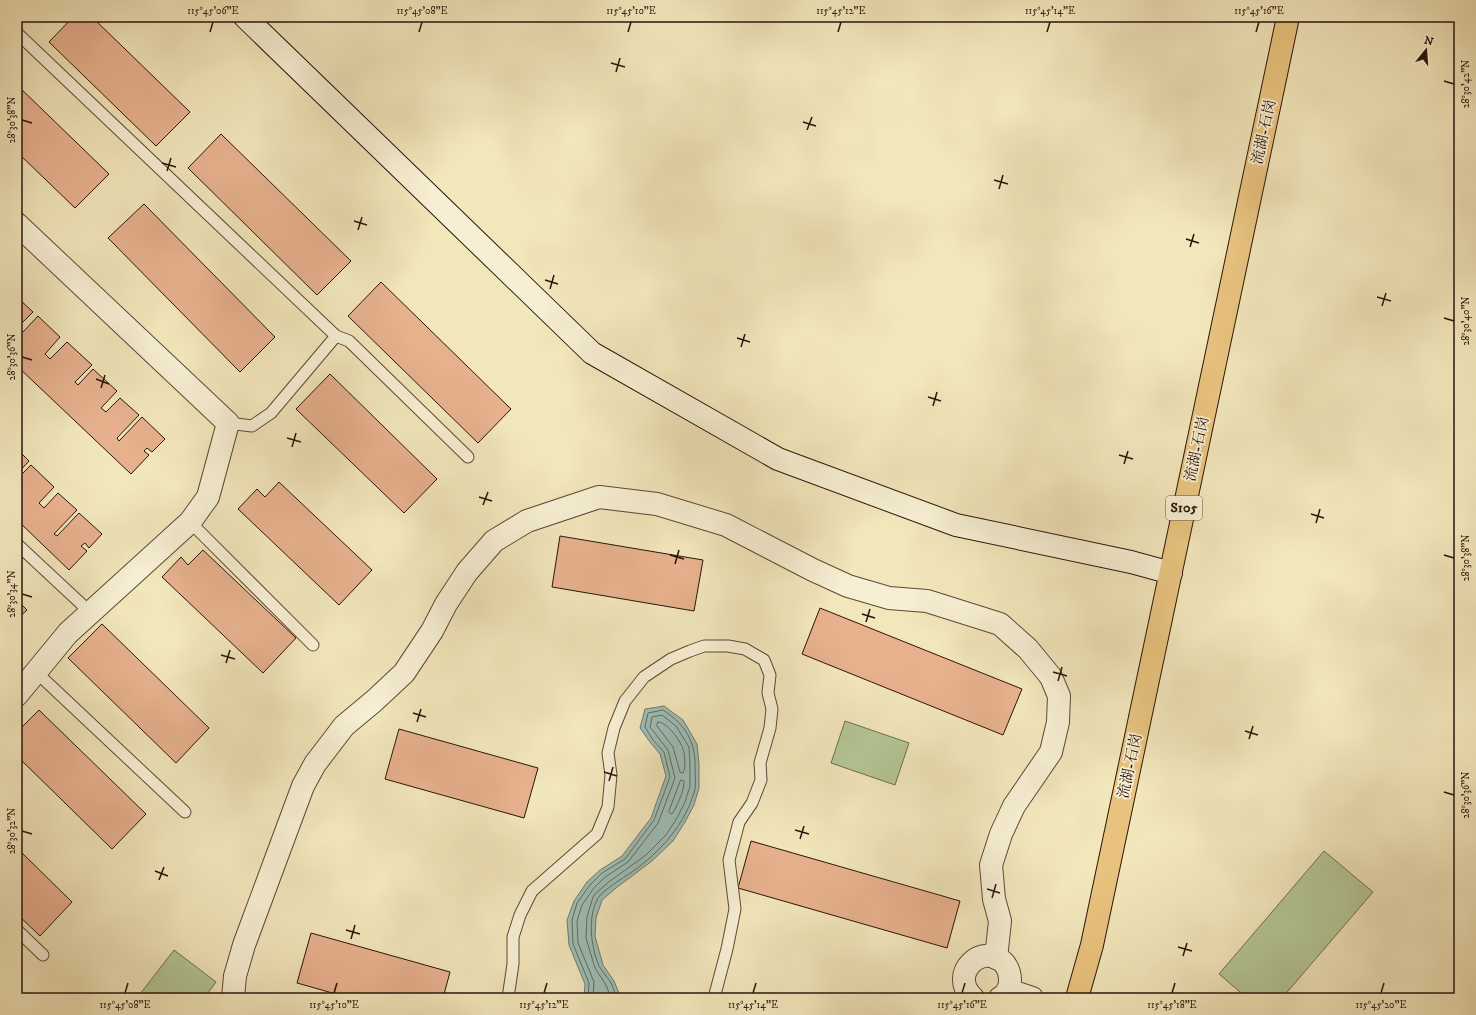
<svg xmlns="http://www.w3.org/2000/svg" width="1476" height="1015" viewBox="0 0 1476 1015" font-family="'IM FELL DW Pica','Noto Serif SC',serif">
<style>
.green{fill:#b4c695;stroke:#706d50}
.water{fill:#9cbeb6;stroke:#6f7a72}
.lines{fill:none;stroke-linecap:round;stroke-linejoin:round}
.shore{stroke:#646960;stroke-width:1}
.building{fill:#e7b18e;stroke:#2b140b}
.lane-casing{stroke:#5d4837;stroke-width:13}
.street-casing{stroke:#5d4837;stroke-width:24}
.secondary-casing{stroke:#2b140b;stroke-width:24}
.primary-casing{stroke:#2b140b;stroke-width:24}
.lane{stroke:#f7efd3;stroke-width:11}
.street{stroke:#f7efd3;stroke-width:22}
.secondary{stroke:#f7efd3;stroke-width:22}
.primary{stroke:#e9c37e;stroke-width:22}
.ticks{fill:none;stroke:#2b140b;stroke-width:1.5}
.labels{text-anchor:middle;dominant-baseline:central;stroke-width:3.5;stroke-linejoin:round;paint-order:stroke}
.shield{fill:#f7efd3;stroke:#685647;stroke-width:1}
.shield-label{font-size:14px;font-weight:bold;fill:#2b140b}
.street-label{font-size:15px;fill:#2b140b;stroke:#f7efd3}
.neatline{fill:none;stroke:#2b140b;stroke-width:1.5}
.ticks-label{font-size:10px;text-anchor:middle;fill:#2b140b}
</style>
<rect width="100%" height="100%" fill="#f2e6bb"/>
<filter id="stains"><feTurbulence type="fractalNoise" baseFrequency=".005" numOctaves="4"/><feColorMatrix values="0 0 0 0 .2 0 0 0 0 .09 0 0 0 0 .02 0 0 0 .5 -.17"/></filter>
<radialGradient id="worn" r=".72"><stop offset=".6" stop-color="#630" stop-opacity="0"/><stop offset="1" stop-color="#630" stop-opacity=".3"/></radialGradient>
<g class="green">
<polygon points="845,721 909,743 895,785 831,763"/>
<polygon points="1324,851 1373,892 1282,998 1247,998 1219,974"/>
<polygon points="174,950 216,982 204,998 137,998"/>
</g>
<polygon class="water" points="664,706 683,720 697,744 699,764 699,788 694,805 685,822 673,841 652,861 616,888 602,900 596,918 595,936 603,965 614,981 621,998 584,998 585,984 569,945 567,920 574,901 587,882 600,870 622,856 651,818 666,776 660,754 650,742 640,728 645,709"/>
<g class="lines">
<g class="shore">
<path d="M 658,722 C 667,722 680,740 683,749 C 685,755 686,768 683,773 L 680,772 L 673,747 L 657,726 Z"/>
<path d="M 681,780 L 684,781 C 684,792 678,803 673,813 L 671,814 L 669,812 Z"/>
<path d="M 588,998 L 589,983 L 573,944 L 572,920 L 577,903 L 590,885 L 602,873 L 625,859 L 654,820 L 670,777 L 664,752 L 653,740 L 645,727 L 648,713 L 663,710 C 685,724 696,742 695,768 C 695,774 696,782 695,789 C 686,824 660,852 632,872 C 623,878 603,890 598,898 C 587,917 591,947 599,966 C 602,971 606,976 610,981 C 613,986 614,992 617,998"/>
<polyline points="593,998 594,982 578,943 577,921 582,905 594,888 605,877 628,862 658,823 675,778 668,750 650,727 652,717 662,715 676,726 689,747 690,765 690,786 685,802 677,818 666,835 646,855 610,881 596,893 593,897 587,917 586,938 595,968 606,985 611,998"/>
</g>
</g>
<g class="building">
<polygon points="73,17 92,17 190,112 156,146 49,42"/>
<polygon points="17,85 109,174 75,208 17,152"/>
<polygon points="221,134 351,261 317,295 188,168"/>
<polygon points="144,204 275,337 240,372 108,238"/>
<polygon points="381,282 511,409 478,443 348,316"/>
<polygon points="17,297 33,312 18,327 23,332 38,316 60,337 45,354 50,359 67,342 92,365 75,382 78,385 93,369 117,391 101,408 106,412 120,398 139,415 117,438 119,441 142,417 165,439 152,452 147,448 144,451 149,455 131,474 17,366"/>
<polygon points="330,374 437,479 404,513 296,409"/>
<polygon points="17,449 29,461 17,474"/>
<polygon points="31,465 54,487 39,503 44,508 58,493 77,510 54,534 57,536 79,513 102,534 89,548 85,543 81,546 87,551 69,570 17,520 17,479"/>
<polygon points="279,482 372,570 339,605 238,509 257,489 265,497"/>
<polygon points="560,536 703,560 694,611 552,587"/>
<polygon points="203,550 296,638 263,673 162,577 181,557 188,565"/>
<polygon points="17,600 27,610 17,619"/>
<polygon points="820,608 1022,689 1003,735 802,654"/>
<polygon points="102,624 209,728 176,763 68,658"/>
<polygon points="39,710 146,814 112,849 17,756 17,732"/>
<polygon points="399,729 538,768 524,818 385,779"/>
<polygon points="751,841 960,901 947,948 738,888"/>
<polygon points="17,848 72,902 40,936 17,914"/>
<polygon points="311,933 450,972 443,998 350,998 297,983"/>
</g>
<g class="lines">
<defs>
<g id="lane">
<polyline points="17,33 336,336"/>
<polyline points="228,423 252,426 271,413 336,336 349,341 468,457"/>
<polyline points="190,522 313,645"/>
<polyline points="17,544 91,613"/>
<polyline points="36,672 185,812"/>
<polyline points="17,930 43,955"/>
<polyline points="508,998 513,964 513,937 520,915 532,891 597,834 608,807 611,775 608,753 614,728 625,701 644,677 671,659 690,651 704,646 728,646 745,649 764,660 770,675 768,693 772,709 770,728 760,763 761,780 752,803 739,822 729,860 735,909 727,949 714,998"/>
</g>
<g id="street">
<polyline points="17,224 228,423 208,497 190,522 68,633 17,695"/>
<polyline points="1008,990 1032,998"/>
<polyline points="233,998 235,976 244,945 303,786 315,764 344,726 374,701 404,673 432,631 446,604 467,572 494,541 527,521 599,497 657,504 726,525 813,570 848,586 889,598 927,601 1000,624 1028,649 1051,677 1059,696 1058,722 1051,752 1014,806 1001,834 991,865 994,899 1000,921 996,958"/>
<path d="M 973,998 C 947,974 983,941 1004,963 C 1008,968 1010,973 1010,980 C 1010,987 1007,994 1000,998"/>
</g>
<polyline id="secondary" points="245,17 592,353 778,459 956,525 1131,562 1171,573"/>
<polyline id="primary" points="1077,998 1092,945 1288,17"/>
</defs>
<use href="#lane" class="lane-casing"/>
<use href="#street" class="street-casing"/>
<use href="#secondary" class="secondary-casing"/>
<use href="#primary" class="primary-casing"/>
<use href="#lane" class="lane"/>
<use href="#street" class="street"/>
<use href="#secondary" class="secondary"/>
<use href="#primary" class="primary"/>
</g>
<path class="ticks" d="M 210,32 L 213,22M 419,32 L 422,22M 628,32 L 631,22M 838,32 L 841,22M 1047,32 L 1050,22M 1256,32 L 1259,22M 611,63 L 625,67M 616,72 L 620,58M 1444,81 L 1454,84M 22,120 L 32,123M 803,122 L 816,126M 807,130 L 812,117M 162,163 L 176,167M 167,171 L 171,158M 994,180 L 1008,184M 999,189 L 1003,175M 354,221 L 367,225M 358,230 L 362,217M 1186,239 L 1199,243M 1190,247 L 1194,234M 545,280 L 558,284M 550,289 L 554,275M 1377,297 L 1391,301M 1382,306 L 1386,293M 1444,318 L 1454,321M 737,338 L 750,342M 741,347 L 745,334M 22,357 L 32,360M 96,379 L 109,384M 101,388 L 105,375M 928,397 L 941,401M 933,406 L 937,392M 287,438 L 301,442M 292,447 L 296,433M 1119,455 L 1133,459M 1124,464 L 1128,451M 479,497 L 492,501M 483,505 L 488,492M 1311,514 L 1324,518M 1316,523 L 1320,509M 670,555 L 684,559M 1444,555 L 1454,558M 675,564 L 679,550M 22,594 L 32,597M 862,614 L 875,618M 866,622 L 870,609M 221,655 L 235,659M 226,663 L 230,650M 1053,672 L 1067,676M 1058,681 L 1062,667M 413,713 L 426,717M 417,722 L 421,709M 1245,731 L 1258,735M 1249,739 L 1253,726M 604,772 L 617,776M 609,781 L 613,767M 1444,792 L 1454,795M 795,830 L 809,834M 22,831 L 32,834M 800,839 L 804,826M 155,871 L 168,876M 159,880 L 164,867M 987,889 L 1000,893M 992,898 L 996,884M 346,930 L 360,934M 351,939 L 355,925M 1178,947 L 1192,951M 1183,956 L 1187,943M 125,993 L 128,983M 334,993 L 337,983M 544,993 L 547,983M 753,993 L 756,983M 962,993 L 965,983M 1172,993 L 1175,983M 1381,993 L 1384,983"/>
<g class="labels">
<rect class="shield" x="1166" y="496" width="36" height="24" rx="3"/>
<g class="shield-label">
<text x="1184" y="508">S105</text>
</g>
<g class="street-label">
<text transform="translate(1264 132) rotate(-78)">流湖-石岗</text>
<text transform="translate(1197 449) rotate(-78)">流湖-石岗</text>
<text transform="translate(1130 766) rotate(-78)">流湖-石岗</text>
</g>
</g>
<rect width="1476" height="1015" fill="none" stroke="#f2e6bb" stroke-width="44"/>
<g transform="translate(1426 50) rotate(17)" stroke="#f7efd3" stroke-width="3" paint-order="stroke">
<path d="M0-3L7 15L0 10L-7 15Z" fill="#2b140b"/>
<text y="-6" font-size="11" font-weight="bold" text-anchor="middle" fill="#2b140b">N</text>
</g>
<rect x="22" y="22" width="1432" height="971" class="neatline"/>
<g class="ticks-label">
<text x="213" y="14">115°45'06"E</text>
<text x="422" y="14">115°45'08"E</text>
<text x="631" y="14">115°45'10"E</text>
<text x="841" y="14">115°45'12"E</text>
<text x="1050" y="14">115°45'14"E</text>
<text x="1259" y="14">115°45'16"E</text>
<text transform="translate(1465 84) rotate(-90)" y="4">28°30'42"N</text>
<text transform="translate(11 120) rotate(-90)" y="4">28°30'38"N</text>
<text transform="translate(1465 321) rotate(-90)" y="4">28°30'40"N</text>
<text transform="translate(11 357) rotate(-90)" y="4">28°30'36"N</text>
<text transform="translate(1465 558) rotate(-90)" y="4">28°30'38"N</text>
<text transform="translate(11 594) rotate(-90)" y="4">28°30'34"N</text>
<text transform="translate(1465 795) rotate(-90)" y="4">28°30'36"N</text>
<text transform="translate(11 831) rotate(-90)" y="4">28°30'32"N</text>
<text x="125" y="1008">115°45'08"E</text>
<text x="334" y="1008">115°45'10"E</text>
<text x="544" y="1008">115°45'12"E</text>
<text x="753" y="1008">115°45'14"E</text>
<text x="962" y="1008">115°45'16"E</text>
<text x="1172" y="1008">115°45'18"E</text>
<text x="1381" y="1008">115°45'20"E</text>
</g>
<rect width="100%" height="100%" filter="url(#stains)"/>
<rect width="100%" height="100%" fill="url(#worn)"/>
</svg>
